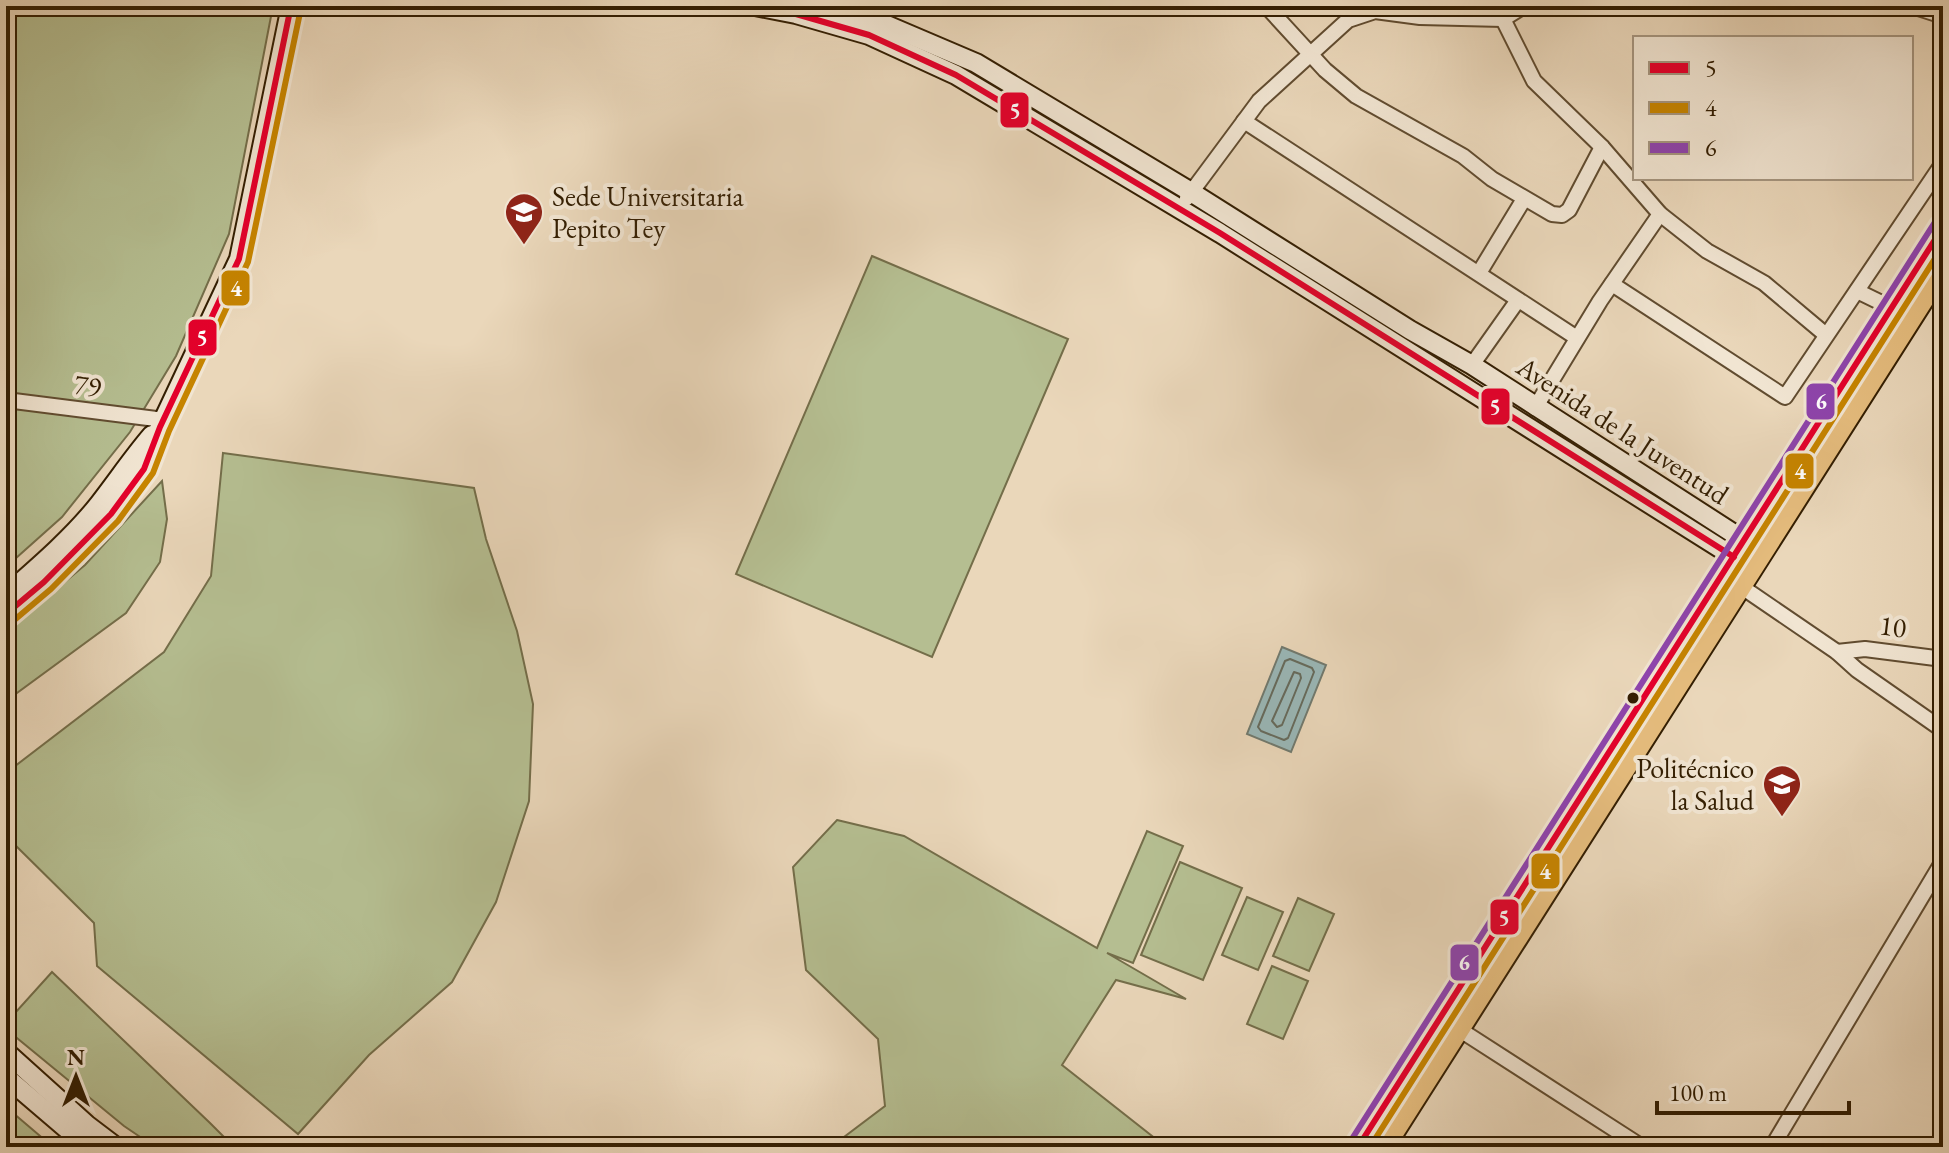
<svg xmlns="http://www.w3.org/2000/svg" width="1949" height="1153" viewBox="0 0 1949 1153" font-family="'EB Garamond',serif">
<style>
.green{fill:#b5be91;stroke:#746e4a;stroke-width:2}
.water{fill:#9ab8b8;stroke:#717a6f;stroke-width:2}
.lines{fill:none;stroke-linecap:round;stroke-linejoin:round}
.shore{stroke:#666b5d;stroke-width:2}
.street-casing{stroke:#614c30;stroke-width:18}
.secondary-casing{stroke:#331e02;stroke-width:22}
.primary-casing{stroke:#331e02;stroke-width:26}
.street{stroke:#f1e5d2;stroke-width:14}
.secondary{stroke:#f1e5d2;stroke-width:18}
.primary{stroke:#e5bc7d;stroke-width:22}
.bus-1-casing{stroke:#f1e5d2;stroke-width:12}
.bus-2-casing{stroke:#f1e5d2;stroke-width:12}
.bus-3-casing{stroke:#f1e5d2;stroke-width:12}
.bus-1{stroke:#e4002b;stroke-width:6}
.bus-2{stroke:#c68400;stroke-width:6}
.bus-3{stroke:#8e44ad;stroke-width:6}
.bus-dot{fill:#331e02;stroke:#f1e5d2;stroke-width:3}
.labels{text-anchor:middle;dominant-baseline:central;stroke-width:8;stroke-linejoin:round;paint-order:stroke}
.poi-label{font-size:28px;fill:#331e02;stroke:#f1e5d2;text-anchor:start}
.street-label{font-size:28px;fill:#331e02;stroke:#f1e5d2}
.line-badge{stroke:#f1e5d2;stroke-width:3}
.badge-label{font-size:22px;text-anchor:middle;font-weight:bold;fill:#fff}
</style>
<rect width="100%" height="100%" fill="#ead7ba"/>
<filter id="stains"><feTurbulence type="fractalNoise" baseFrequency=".0025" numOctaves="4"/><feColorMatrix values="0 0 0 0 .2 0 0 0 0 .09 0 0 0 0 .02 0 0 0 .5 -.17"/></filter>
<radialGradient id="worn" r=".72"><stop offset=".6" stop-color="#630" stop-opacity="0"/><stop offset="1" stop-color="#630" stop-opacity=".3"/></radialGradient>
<g class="green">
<polygon points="6,6 273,6 229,234 176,356 130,432 62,517 6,567"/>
<polygon points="872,256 1068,339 932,657 736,574"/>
<polygon points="223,453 474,488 486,539 517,631 533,704 529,801 496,902 452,982 369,1055 298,1134 97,966 94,923 6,836 6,773 164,652 211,576"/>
<polygon points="162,481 167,519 160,562 126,613 6,701 6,631 85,565"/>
<polygon points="837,820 904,836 1097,948 1147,831 1183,846 1133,963 1107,953 1186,999 1116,980 1062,1065 1166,1147 807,1147 836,1143 885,1106 878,1039 806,970 793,867"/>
<polygon points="1180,862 1242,888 1203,980 1141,955"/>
<polygon points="1247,897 1283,912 1258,970 1222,955"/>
<polygon points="1298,898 1334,914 1309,971 1273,956"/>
<polygon points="1272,966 1308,981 1283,1039 1247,1024"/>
<polygon points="52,972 210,1123 234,1147 155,1147 124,1126 6,1029 6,1023"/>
<polygon points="6,1107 53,1147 6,1147"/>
</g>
<polygon class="water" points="1282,647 1326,665 1291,752 1247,734"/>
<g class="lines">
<g class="shore">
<polygon points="1290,659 1312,668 1314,672 1288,738 1284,740 1261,731 1258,727 1285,661"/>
<polygon points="1294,672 1300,674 1301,678 1282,725 1277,727 1272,721"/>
</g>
<defs>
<g id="street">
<polyline points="1912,6 1943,16"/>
<polyline points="1269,9 1325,70 1356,96 1463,156 1492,179 1552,214 1562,215 1569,210 1602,147"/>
<polyline points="1503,19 1534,81 1602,147 1660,214 1707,251 1764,283 1826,335"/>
<polyline points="1244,121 1577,338"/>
<polyline points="1187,198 1259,101 1348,20 1375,11 1420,17 1503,19 1524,6"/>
<polyline points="1479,273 1524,199"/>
<polyline points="1612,284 1785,397 1943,163"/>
<polyline points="1857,291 1896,310"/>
<polyline points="1472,365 1518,300"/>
<polyline points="6,400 164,420"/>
<polyline points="1535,408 1600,301 1660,214"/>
<polyline points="1739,585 1837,652 1857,670 1943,730"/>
<polyline points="1837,652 1865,649 1943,659"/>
<polyline points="1451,1024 1642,1147"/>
<polyline points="1772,1147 1943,861"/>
</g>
<g id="secondary">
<polyline points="755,6 796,14 869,35 956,75 1220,233 1734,557 1746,559"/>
<polyline points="828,6 875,20 976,63 1191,192 1410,330 1472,365 1745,541 1749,549"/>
<path d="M 6,595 C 38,567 73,537 99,504 C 117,481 133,457 152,435"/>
<polyline points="6,614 44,582 111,514 144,469 160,427 239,259 291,6"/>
<polyline points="6,1052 87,1125 116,1147"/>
<polyline points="6,1077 88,1147"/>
</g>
<g id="primary">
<polyline points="1358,1147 1943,227"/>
<polyline points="1383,1147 1943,267"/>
</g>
</defs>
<use href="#street" class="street-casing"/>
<use href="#secondary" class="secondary-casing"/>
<use href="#primary" class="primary-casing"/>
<use href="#street" class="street"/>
<use href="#secondary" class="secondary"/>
<use href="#primary" class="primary"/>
<defs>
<g id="bus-1">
<polyline points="755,6 796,14 869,35 956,75 1220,233 1734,557"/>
<polyline points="6,614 44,582 111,514 144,469 160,427 239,259 291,6"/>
<polyline points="1358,1147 1943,227"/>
</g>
<g id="bus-2">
<polyline points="12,622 51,589 118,521 153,473 169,431 248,262 301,8"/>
<polyline points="1370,1147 1943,246"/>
</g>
<polyline id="bus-3" points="1350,1142 1935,222"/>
</defs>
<use href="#bus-1" class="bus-1-casing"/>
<use href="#bus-2" class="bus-2-casing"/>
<use href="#bus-3" class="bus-3-casing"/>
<use href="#bus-1" class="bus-1"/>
<use href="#bus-2" class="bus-2"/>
<use href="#bus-3" class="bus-3"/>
</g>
<defs>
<symbol id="university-pin" viewBox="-11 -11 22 30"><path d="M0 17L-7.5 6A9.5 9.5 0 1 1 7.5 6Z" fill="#8f2418" stroke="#f1e5d2"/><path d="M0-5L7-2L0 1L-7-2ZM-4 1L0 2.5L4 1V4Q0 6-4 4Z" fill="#fff"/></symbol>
</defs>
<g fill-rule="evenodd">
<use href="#university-pin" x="502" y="190" width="44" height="60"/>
<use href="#university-pin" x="1760" y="762" width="44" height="60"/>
</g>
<circle class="bus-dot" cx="1633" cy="698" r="7"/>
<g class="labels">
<g class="poi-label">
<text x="552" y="196">Sede Universitaria<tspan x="552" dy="32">Pepito Tey</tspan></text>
<text x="1754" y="768" text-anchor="end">Politécnico<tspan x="1754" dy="32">la Salud</tspan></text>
</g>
<g class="street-label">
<text transform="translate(88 385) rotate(8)">79</text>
<text transform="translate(1623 430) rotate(33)">Avenida de la Juventud</text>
<text transform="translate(1893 626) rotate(7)">10</text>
</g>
</g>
<g class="line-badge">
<rect x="999" y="91" width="31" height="38" rx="8" fill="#e4002b"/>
<rect x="220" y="269" width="31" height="38" rx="8" fill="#c68400"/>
<rect x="187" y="318" width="31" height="39" rx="8" fill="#e4002b"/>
<rect x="1805" y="382" width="31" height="39" rx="8" fill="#8e44ad"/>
<rect x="1480" y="387" width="31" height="39" rx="8" fill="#e4002b"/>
<rect x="1784" y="452" width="31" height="38" rx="8" fill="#c68400"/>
<rect x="1530" y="852" width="31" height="38" rx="8" fill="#c68400"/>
<rect x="1489" y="898" width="31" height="38" rx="8" fill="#e4002b"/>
<rect x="1449" y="943" width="31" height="39" rx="8" fill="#8e44ad"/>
</g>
<g class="badge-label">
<text x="1015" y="118">5</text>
<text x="236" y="296">4</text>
<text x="202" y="345">5</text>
<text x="1821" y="409">6</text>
<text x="1495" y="414">5</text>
<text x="1800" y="479">4</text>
<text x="1545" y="879">4</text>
<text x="1504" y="925">5</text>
<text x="1464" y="970">6</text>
</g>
<rect width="1949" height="1153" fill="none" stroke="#ead7ba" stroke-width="32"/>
<rect x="8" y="8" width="1933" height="1137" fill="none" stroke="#331e02" stroke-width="4"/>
<rect x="16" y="16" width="1917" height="1121" fill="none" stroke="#331e02" stroke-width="2"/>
<rect x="1633" y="36" width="280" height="144" fill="#f1e5d2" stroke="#a5957f" stroke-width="2"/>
<rect x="1649" y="62" width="40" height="12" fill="#e4002b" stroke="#a5957f" stroke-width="2"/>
<text x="1705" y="76" font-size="24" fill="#331e02">5</text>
<rect x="1649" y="102" width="40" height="12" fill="#c68400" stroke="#a5957f" stroke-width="2"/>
<text x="1705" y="116" font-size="24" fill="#331e02">4</text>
<rect x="1649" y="142" width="40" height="12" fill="#8e44ad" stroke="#a5957f" stroke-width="2"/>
<text x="1705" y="156" font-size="24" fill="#331e02">6</text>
<g transform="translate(76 1077)" stroke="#f1e5d2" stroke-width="6" paint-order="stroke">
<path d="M0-6L14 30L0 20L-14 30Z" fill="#331e02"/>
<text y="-12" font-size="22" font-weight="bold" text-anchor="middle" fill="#331e02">N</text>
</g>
<path d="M1657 1101v12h192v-12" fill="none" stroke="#331e02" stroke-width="4"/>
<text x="1669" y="1101" font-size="24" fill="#331e02" stroke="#f1e5d2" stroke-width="6" paint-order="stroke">100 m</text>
<rect width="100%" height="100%" filter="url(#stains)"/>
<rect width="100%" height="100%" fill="url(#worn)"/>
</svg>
